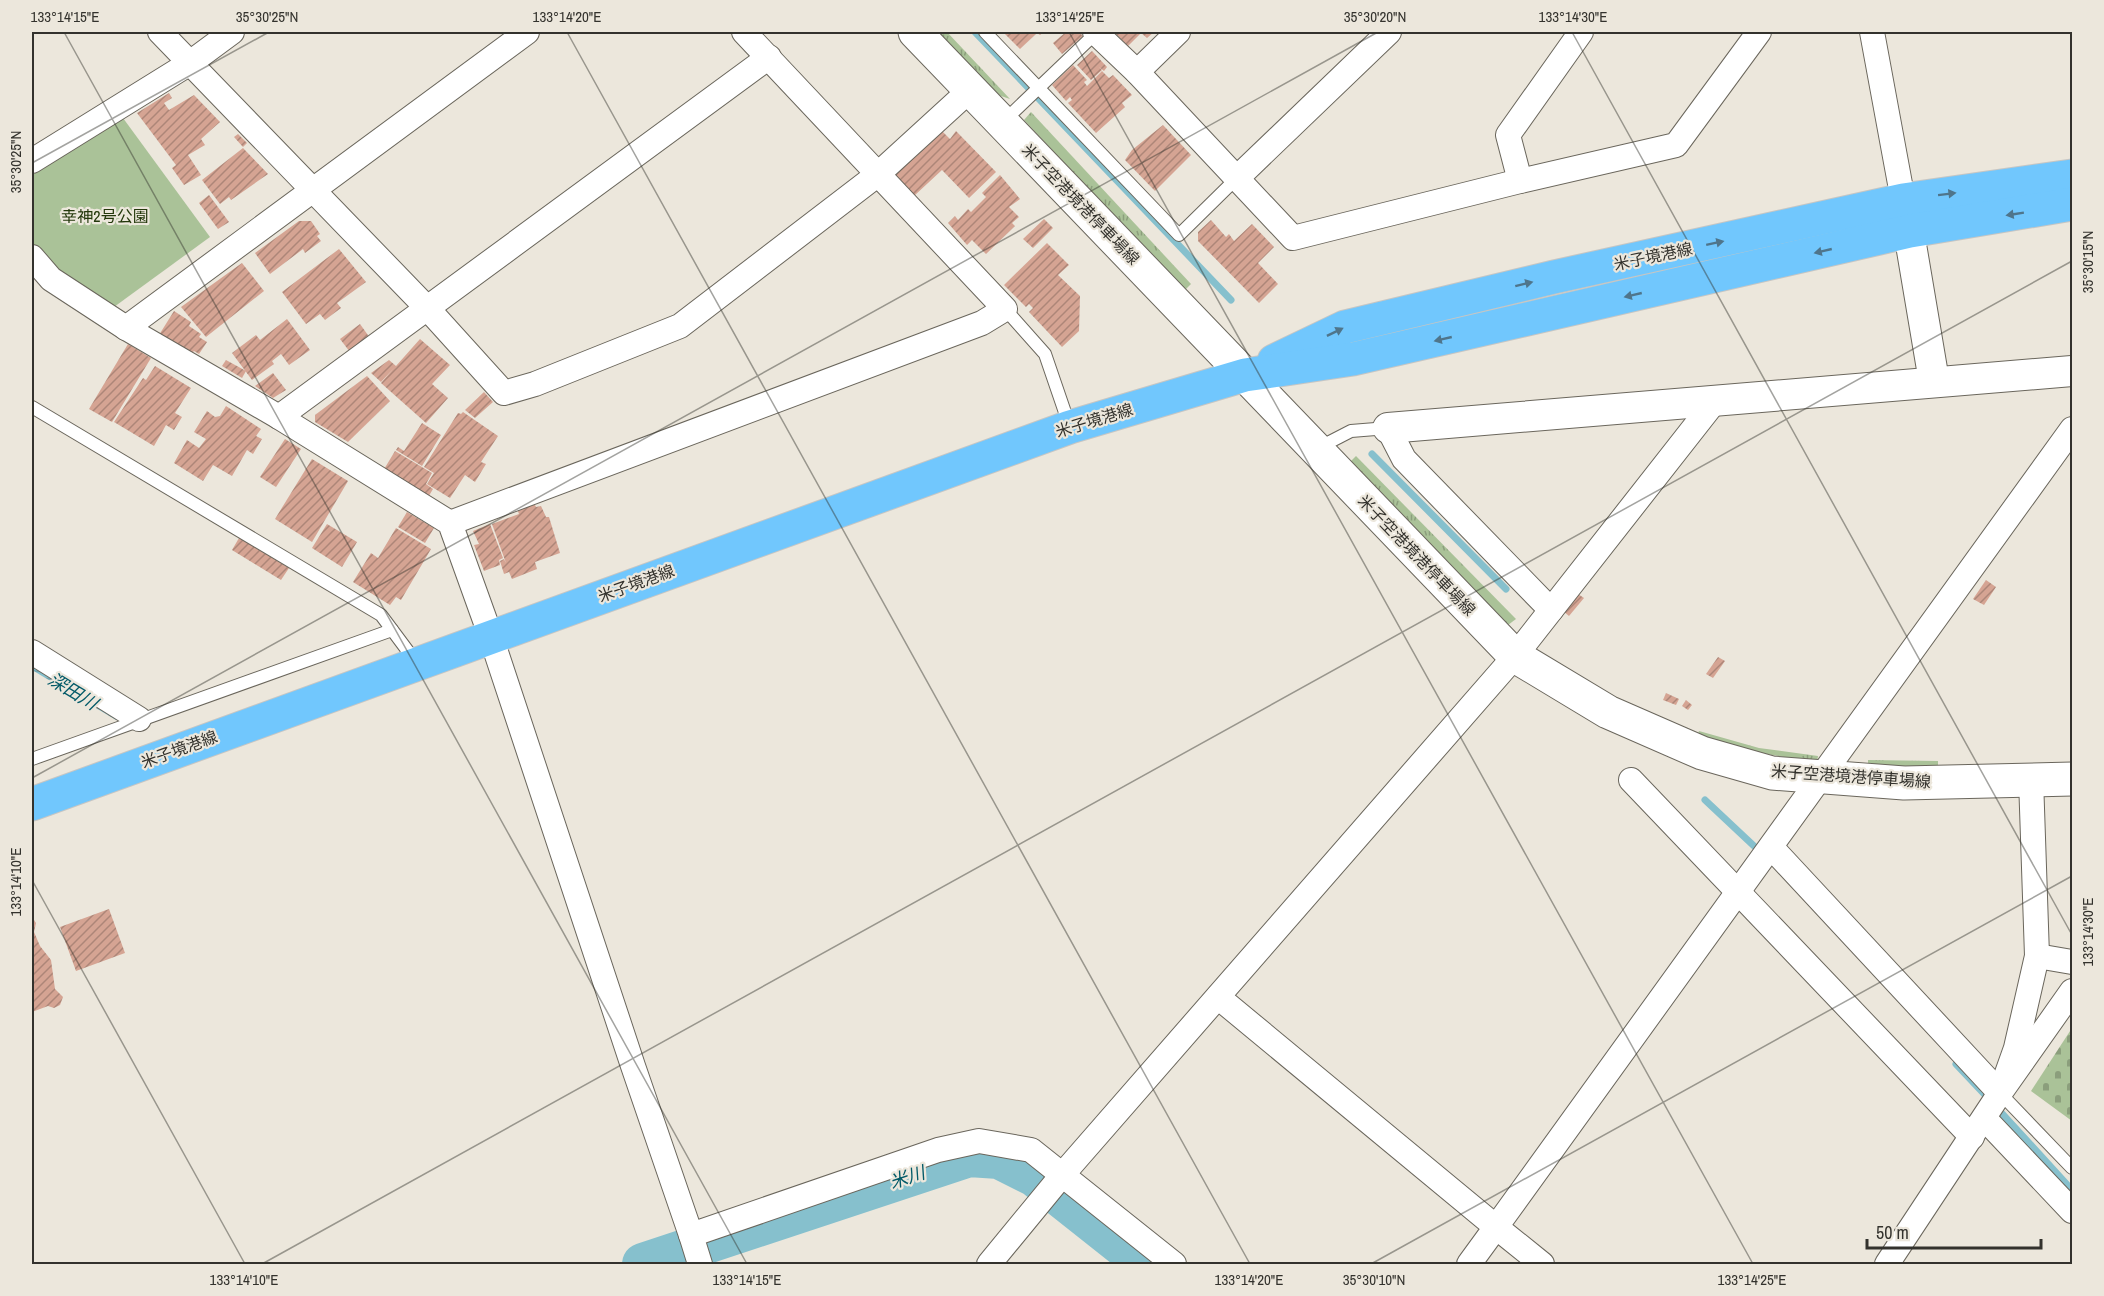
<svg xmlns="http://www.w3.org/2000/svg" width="2104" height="1296" viewBox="0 0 2104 1296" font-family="'Archivo Narrow','Noto Sans JP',sans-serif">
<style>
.grass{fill:url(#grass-tufts)}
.cemetery{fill:url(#cemetery-stones)}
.green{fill:#aac298}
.water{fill:url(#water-rules)}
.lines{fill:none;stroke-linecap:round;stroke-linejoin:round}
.stream{stroke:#86c0cd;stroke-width:7}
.river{stroke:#86c0cd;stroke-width:42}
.building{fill:url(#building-hatch)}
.service-casing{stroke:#6a665c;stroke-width:14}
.minor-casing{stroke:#6a665c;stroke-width:26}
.tertiary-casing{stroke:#6a665c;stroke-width:32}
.secondary-casing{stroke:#6a665c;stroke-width:35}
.primary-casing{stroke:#c6c6c4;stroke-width:35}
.service{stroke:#fff;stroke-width:12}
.minor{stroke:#fff;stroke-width:24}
.tertiary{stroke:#fff;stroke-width:30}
.secondary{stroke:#fff;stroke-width:33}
.primary{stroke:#71c7fd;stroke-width:33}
.oneway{fill:#4f758b}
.ticks{fill:none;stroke:#33322d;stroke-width:1.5;stroke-opacity:0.45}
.labels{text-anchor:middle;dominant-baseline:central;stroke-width:4.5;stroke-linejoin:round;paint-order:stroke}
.street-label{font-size:16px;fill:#33322d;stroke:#ece7dc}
.park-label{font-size:16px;fill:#23380b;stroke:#ece7dc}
.water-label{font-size:18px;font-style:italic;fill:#035a68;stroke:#ece7dc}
.neatline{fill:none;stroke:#33322d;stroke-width:2}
.ticks-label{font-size:15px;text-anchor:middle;fill:#33322d}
</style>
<defs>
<pattern id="grass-tufts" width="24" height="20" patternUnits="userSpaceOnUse" patternTransform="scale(1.5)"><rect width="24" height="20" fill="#aac298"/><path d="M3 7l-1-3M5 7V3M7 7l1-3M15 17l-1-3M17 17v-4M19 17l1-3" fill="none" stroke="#8b9e7c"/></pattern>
<pattern id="cemetery-stones" width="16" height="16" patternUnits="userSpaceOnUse" patternTransform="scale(1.5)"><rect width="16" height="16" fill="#aac298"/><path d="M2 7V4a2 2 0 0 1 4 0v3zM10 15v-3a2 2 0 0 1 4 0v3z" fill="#8b9e7c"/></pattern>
<pattern id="water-rules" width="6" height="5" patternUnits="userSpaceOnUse" patternTransform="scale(1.5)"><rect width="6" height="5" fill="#86c0cd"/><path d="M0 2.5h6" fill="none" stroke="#6e9da7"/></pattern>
<pattern id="building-hatch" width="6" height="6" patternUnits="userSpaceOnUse" patternTransform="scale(1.5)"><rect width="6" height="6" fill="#d5a493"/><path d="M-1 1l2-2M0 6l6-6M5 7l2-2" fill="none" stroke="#ad8678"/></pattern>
</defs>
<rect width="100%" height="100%" fill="#ece7dc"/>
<g class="grass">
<polygon points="938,32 947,32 1010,99 998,95"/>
<polygon points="1031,112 1191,284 1184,291 1024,120"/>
<polygon points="1356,456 1516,619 1508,625 1351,461"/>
<polygon points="1699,731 1759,748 1818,756 1817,763 1756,752 1697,736"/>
<polygon points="1868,760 1938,761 1938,766 1868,766"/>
</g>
<polygon class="cemetery" points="2072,1028 2072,1121 2031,1091"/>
<polygon class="green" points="123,118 210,237 114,307 58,273 32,243 32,175"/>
<polygon class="water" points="32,663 119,716 116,720 32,670"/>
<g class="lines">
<g class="stream">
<polyline points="975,32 1231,300"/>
<polyline points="1372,454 1506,589"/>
<polyline points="1705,800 1754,846"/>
<polyline points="1956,1064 1990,1100"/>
<polyline points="1997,1108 2072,1190"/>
</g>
<polyline class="river" points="643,1264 969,1156 999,1158 1035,1176 1146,1264"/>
</g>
<g class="building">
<polygon points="1003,32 1044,32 1040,35 1037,33 1020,49"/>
<polygon points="1066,32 1079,32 1083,36 1062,54 1053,43"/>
<polygon points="1114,32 1154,32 1147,38 1141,33 1128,46"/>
<polygon points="1092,51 1107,67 1104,71 1099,67 1102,70 1091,80 1077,65"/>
<polygon points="1073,65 1087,80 1084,82 1087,86 1102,71 1109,78 1113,75 1132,95 1122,103 1125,107 1096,133 1068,103 1072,100 1070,97 1066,101 1052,85"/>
<polygon points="169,93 172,98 164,103 169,110 194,95 220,122 201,139 205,145 188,155 201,175 184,185 172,168 176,165 137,113"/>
<polygon points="1163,125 1191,155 1155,191 1125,160 1132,150"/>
<polygon points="938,127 950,139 956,131 996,172 969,198 942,170 914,196 891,172"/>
<polygon points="238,134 247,143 243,147 234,137"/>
<polygon points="243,148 268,174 231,200 229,197 220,204 202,180"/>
<polygon points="1000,175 1020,199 1009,207 1019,217 1012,223 1015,226 986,254 972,240 967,245 948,223 955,216 958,220 968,209 971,212 986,197 982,193"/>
<polygon points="209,195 229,222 218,229 199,203"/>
<polygon points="1044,219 1053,228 1033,248 1023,239"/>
<polygon points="1211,220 1226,237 1229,234 1234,241 1252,224 1274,247 1258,263 1278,284 1259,303 1198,241 1198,232"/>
<polygon points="299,221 311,221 320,234 317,236 321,241 305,253 303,249 270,274 255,253"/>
<polygon points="1047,243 1069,265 1058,275 1080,296 1079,331 1062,347 1029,312 1033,308 1029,304 1026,307 1004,285"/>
<polygon points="339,249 366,282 337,303 341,308 325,320 320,314 306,324 282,292"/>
<polygon points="242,263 264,291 206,337 181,307"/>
<polygon points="174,311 191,322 189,326 201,334 199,337 207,342 199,354 194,351 191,354 159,335"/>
<polygon points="287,319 310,350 289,365 281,354 272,361 274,364 252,380 232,353 256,335 260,340"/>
<polygon points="360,324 370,338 350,352 340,339"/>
<polygon points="420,339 450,365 432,384 448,398 426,423 381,383 394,368 381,382 371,373 389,360 396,366"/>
<polygon points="128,344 151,358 112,422 89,409"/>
<polygon points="226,360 246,371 242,378 222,366"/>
<polygon points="155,366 191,388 175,413 182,417 174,430 166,425 154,446 114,422 143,378 146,380"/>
<polygon points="273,373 286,390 273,398 255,386"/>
<polygon points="367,376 390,401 348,442 315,422 315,415"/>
<polygon points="484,392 493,402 475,418 465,410"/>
<polygon points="226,406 261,429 256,436 262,439 253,454 247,450 232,476 213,465 203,481 174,463 187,440 199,448 206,439 194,432 207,411 215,417 220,416"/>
<polygon points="463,412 498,436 481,462 486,464 475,482 465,475 450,498 427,484 434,473 424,467 458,413 461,414"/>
<polygon points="422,423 441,435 422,466 396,450 398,447 404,451"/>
<polygon points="285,439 301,449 276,487 260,477"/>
<polygon points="395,451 432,473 426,484 433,489 427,499 383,471"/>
<polygon points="312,459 348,481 312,542 275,519"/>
<polygon points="534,503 536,507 541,506 546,517 549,517 560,553 535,562 537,569 512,579 509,572 504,574 500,561 504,559 506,563 492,524 519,514 517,509"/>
<polygon points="407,512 434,528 425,543 398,527"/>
<polygon points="327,524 357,542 342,567 312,548"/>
<polygon points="490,524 503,558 499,560 500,565 484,571 474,545 479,544 473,531"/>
<polygon points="396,528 431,549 401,600 396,597 390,605 353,582 371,553 378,558"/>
<polygon points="239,538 289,568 281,580 232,550"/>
<polygon points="1986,580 1996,587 1984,605 1973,599"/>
<polygon points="1578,594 1584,598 1569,616 1563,611"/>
<polygon points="1718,657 1725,661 1713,678 1706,674"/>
<polygon points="1666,693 1679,699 1676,705 1663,700"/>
<polygon points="1686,700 1692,705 1688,710 1682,706"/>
<polygon points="109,909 125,953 76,971 60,927"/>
<polygon points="32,917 36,923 34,932 40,946 51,960 55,989 63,997 60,1005 54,1008 48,1006 32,1012"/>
</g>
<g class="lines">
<defs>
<g id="service">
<polyline points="985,32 1179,235 1237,178"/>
<polyline points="1003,122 1096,33"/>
<polyline points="1005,309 1045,354 1070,427"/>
<polyline points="32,407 381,615 416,662"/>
<polyline points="1318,448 1351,431 1388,428"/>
<polyline points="32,759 392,630"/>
<polyline points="2000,1093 2072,1168"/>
</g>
<g id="minor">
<polyline points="160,32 428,309 504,393 535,384 680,326 877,175 970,90"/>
<polyline points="1095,32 1137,72 1293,238 1520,181 1676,145 1759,32"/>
<polyline points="1872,32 1903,200"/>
<polyline points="1137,72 1178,32"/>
<polyline points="32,161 190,63 232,32"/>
<polyline points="1237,178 1389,32"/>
<polyline points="1520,181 1508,135 1581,32"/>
<polyline points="32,257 51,279 126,328 279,417 450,523 491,637 633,1066 691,1235 938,1150 979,1141 1031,1150 1174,1264"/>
<polyline points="126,328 527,32"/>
<polyline points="279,417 769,57"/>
<polyline points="1388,428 1404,459 1551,610"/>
<polyline points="450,523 982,323 1005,309 744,32"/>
<polyline points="32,652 139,719"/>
<polyline points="1631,780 1972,1137"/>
<polyline points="1772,848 2000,1093 2072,991"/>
<polyline points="2037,956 2072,962"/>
<polyline points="1218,997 1496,1227 1469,1264"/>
<polyline points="1985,1119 2072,1211"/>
<polyline points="691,1235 700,1264"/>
<polyline points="989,1264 1063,1174 1515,656 1715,401"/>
<polyline points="1542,1264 1496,1227 2072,429"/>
<polyline points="1887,1264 2000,1093 2016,1048 2037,956 2031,779"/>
</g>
<g id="tertiary">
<polyline points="1905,209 1934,381"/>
<polyline points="1388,428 2072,371"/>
</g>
<polyline id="secondary" points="915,32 1515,656 1608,712 1702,753 1772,773 1904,783 2072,779"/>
<g id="primary">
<polyline points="1274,361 1345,327 1554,277 1903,200 2072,176"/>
<polyline points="32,804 1070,427 1245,375 1353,359 1910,231 2072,204"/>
</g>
</defs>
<use href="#service" class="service-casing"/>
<use href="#minor" class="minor-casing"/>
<use href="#tertiary" class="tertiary-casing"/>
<use href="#secondary" class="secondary-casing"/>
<use href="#primary" class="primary-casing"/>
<use href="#service" class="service"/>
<use href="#minor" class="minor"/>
<use href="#tertiary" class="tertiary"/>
<use href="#secondary" class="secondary"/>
<use href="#primary" class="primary"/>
</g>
<defs><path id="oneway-solid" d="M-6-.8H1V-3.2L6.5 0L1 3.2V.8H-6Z" transform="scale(1.5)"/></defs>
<g class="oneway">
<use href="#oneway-solid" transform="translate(1947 194) rotate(-7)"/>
<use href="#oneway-solid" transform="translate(2015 214) rotate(171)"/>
<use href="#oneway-solid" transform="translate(1715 243) rotate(-12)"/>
<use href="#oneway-solid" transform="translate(1823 251) rotate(167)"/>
<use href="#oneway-solid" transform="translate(1524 284) rotate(-14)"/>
<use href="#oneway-solid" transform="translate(1633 295) rotate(167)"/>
<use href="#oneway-solid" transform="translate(1335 332) rotate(-26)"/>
<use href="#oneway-solid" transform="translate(1443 339) rotate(167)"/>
</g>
<path class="ticks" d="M 64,32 L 747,1264M 567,32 L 1250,1264M 1069,32 L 1753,1264M 1572,32 L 2072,935M 32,163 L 269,32M 32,778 L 1378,32M 32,880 L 245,1264M 262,1264 L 2072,261M 1371,1264 L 2072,876"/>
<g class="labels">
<g class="street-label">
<text transform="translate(1081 204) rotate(46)">米子空港境港停車場線</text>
<text transform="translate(1653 256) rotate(-12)">米子境港線</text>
<text transform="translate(1094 420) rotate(-17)">米子境港線</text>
<text transform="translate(1417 555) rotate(46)">米子空港境港停車場線</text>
<text transform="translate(636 583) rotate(-20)">米子境港線</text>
<text transform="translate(179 749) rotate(-20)">米子境港線</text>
<text transform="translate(1851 776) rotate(4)">米子空港境港停車場線</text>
</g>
<g class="park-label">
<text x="105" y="216">幸神2号公園</text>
</g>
<g class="water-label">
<text transform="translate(73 691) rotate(31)">深田川</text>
<text transform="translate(907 1177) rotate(-18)">米川</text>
</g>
</g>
<rect width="2104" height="1296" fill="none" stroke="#ece7dc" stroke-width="66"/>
<path d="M1867 1239v9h174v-9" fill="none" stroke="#33322d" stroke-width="3"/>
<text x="1876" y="1239" font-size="18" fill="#33322d" stroke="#ece7dc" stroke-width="4.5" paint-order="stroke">50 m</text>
<rect x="33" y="33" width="2038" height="1230" class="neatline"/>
<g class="ticks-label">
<text x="65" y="22">133°14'15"E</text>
<text x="267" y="22">35°30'25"N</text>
<text x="567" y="22">133°14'20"E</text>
<text x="1070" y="22">133°14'25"E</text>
<text x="1375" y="22">35°30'20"N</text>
<text x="1573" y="22">133°14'30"E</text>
<text transform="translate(16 162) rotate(-90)" y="5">35°30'25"N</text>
<text transform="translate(2088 262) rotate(-90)" y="5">35°30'15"N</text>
<text transform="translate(16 882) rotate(-90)" y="5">133°14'10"E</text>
<text transform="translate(2088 932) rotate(-90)" y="5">133°14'30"E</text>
<text x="244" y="1285">133°14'10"E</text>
<text x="747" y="1285">133°14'15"E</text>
<text x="1249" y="1285">133°14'20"E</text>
<text x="1374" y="1285">35°30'10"N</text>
<text x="1752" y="1285">133°14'25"E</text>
</g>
</svg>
